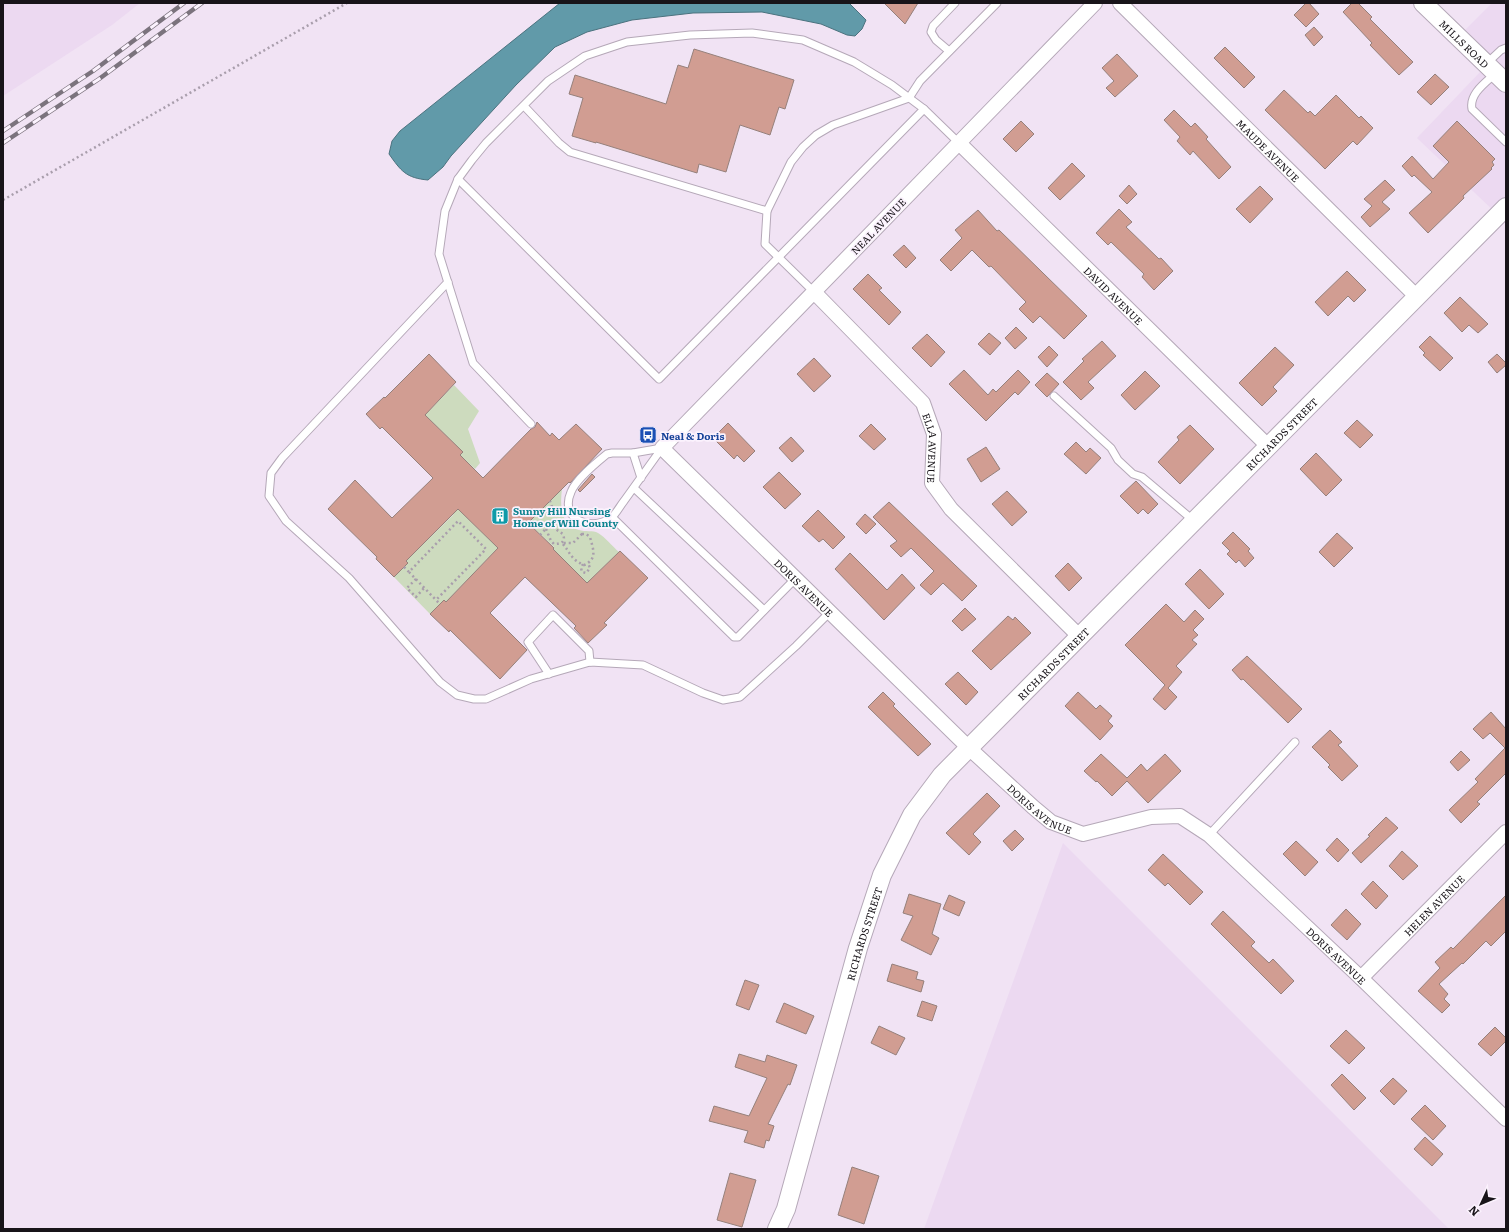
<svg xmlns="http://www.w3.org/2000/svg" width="1509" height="1232" viewBox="0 0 1509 1232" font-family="Literata,serif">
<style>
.built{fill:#ecd9f1}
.green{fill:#cddbbe}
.water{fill:#619aa9;stroke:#4b727e}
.building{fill:#d19d92;stroke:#95807b}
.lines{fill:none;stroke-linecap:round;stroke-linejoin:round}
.service-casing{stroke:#b5a8b8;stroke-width:9}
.minor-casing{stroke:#b5a8b8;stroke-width:16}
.tertiary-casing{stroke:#b5a8b8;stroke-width:20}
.path{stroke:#a99eac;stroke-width:2.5;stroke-dasharray:2 3;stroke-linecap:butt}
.service{stroke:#fff;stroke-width:7}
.minor{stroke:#fff;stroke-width:14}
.tertiary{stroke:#fff;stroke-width:18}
.rail-casing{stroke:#7b737d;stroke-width:4.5}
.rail{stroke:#fbf2fd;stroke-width:3;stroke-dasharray:9;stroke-linecap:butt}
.labels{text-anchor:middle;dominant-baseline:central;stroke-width:3.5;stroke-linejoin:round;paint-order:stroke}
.street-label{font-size:10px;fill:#181419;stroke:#fbf2fd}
.transit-label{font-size:10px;font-weight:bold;fill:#164399;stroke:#fbf2fd;text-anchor:start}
.culture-label{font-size:10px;font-weight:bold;fill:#0d838f;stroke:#fbf2fd;text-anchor:start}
</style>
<rect width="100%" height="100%" fill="#f1e3f4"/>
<g class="built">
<polygon points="3,3 140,3 112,25 3,96"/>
<polygon points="1492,3 1506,3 1506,80 1460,35"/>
<polygon points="1484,68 1506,89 1506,201 1495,212 1417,138"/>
<polygon points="1063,843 1449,1229 924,1229"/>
</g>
<g class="green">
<polygon points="454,385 479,411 468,429 480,463 475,469 460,455 463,452 425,415"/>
<path d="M 562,489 C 560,504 560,526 579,530 C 585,532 593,530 598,533 C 605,537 612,546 619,552 L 587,583 L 553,549 L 554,547 L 528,523 Z"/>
<polygon points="456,507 500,550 493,553 446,602 444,600 430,614 394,577 407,563 406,561 453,515"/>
</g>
<path class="water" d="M 560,3 L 849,3 L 866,20 L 862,29 L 855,36 L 847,35 L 821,24 L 762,12 L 693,13 L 632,20 L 587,32 L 555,47 L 516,85 L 451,156 L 443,167 L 428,180 C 406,178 401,171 389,154 L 392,141 L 400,131 Z"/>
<g class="building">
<polygon points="884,3 918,3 905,24"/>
<polygon points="1306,3 1309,3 1319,14 1306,27 1294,15"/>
<polygon points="1352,3 1358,3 1372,17 1370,19 1413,62 1399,75 1370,45 1372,43 1343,12"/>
<polygon points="1314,27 1323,37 1314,46 1305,35"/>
<polygon points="1225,47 1255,77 1244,88 1214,58"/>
<polygon points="694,49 794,80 785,109 779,107 770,135 740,125 726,172 699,164 697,173 596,142 596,143 572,136 583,98 569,94 575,75 666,104 678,65 688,68"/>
<polygon points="1117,54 1138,76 1115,97 1106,88 1114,81 1102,68"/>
<polygon points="1435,74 1449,87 1431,105 1417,92"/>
<polygon points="1284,90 1308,113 1310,111 1315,116 1336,95 1359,118 1361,116 1373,128 1357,145 1353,141 1325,169 1265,110"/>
<polygon points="1174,110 1191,127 1195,123 1208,137 1206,139 1231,167 1219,179 1193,151 1190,155 1177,141 1180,137 1164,120"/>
<polygon points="1021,121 1034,134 1016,152 1003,139"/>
<polygon points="1457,121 1495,159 1492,162 1494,165 1491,168 1492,169 1463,196 1464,198 1428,233 1409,213 1432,192 1414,175 1412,177 1402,166 1412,156 1433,179 1449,162 1433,146"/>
<polygon points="1072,163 1085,176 1060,200 1048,188"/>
<polygon points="1385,180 1395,190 1382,202 1390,209 1370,227 1361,217 1372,206 1364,199"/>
<polygon points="1129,185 1137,194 1127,204 1119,196"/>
<polygon points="1260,186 1273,199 1250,223 1236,209"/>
<polygon points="1119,209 1132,222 1126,227 1159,259 1161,258 1173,271 1154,290 1142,277 1144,274 1111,242 1108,245 1096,233"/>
<polygon points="978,210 997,231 999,230 1087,316 1064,339 1040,316 1033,323 1019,309 1026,302 991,266 989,267 972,250 951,271 940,260 962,238 955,230"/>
<polygon points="904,245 916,258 906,268 893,255"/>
<polygon points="1347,271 1366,290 1354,302 1348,296 1328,316 1315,302"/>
<polygon points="868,274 882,288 879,290 901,312 889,325 853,289"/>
<polygon points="1460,297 1488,324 1478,333 1469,325 1462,332 1444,313"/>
<polygon points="1016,327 1027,338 1015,349 1005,338"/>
<polygon points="989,333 1001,343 990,355 978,344"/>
<polygon points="927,334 945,352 931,367 912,348"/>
<polygon points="1430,336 1453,358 1440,371 1423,355 1425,353 1419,347"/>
<polygon points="1102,341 1116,356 1088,382 1094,388 1081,400 1063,382 1084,361 1082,359"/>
<polygon points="1049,346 1058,355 1047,367 1038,357"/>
<polygon points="1275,347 1294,365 1273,387 1277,391 1262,406 1239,383"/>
<polygon points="429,354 456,382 425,415 463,452 460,455 483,478 531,429 535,427 537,422 550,436 552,433 559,440 576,424 602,449 570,483 569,482 528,523 554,548 553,549 587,583 620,551 648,578 604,623 607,625 588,643 574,628 576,626 525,577 490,613 527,650 500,679 450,630 449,632 430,614 444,600 446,602 498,548 458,509 406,561 408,563 394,577 376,559 377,557 328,509 355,480 392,518 433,478 382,427 380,429 366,414 384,397 385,398"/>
<polygon points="1497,354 1506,363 1506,365 1497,373 1488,362"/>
<polygon points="814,358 831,376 814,392 797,374"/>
<polygon points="964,370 988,395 993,389 996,392 1018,370 1030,382 1018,395 1015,392 986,421 949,384"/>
<polygon points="1145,371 1160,386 1135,410 1121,395"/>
<polygon points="1047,373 1059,384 1047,397 1035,385"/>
<polygon points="1357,420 1373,435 1360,448 1344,433"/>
<polygon points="728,423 755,451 744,462 737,455 734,459 713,438"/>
<polygon points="871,424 886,439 874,450 859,436"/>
<polygon points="1190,425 1214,449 1180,484 1158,462 1179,440 1177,437"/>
<polygon points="791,437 804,451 792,462 779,448"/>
<polygon points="1076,442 1086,452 1090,448 1101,458 1086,474 1064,454"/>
<polygon points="986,447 1000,469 981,482 967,459"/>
<polygon points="1316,453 1342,480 1326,496 1300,469"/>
<polygon points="779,472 801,494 785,509 763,487"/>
<polygon points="592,474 595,477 580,492 578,490"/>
<polygon points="1136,481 1158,504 1148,514 1143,509 1138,514 1120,496"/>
<polygon points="1007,491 1027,512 1012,526 992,504"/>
<polygon points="889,502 977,586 962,601 943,583 931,595 920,585 934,571 911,548 901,557 890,546 897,541 873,517"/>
<polygon points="818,510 845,537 833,549 823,539 819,542 802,526"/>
<polygon points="865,514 876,524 866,534 856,524"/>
<polygon points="1233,532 1250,549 1248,551 1254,558 1245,567 1239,560 1236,563 1227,554 1230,551 1222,543"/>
<polygon points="1337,533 1353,548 1334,567 1319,552"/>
<polygon points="850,553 887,590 902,574 915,588 884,620 835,569"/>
<polygon points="1068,563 1082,578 1069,591 1055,576"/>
<polygon points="1200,569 1224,594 1209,609 1185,584"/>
<polygon points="1166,604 1184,622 1195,610 1204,619 1193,630 1198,635 1192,640 1197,644 1176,666 1182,672 1168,688 1177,697 1165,710 1153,699 1165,685 1125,645"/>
<polygon points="965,608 976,619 962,631 952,621"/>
<polygon points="1008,616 1013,620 1015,617 1031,633 991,670 972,651"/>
<polygon points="1247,656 1302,709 1288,723 1243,679 1241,680 1232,670"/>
<polygon points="958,672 978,692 966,705 945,684"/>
<polygon points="883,692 895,704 893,706 931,744 918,756 868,707"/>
<polygon points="1078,692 1096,709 1100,705 1112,716 1108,721 1113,726 1100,740 1065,706"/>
<polygon points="1491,712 1506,729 1506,773 1477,802 1480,804 1461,823 1449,810 1478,782 1475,779 1505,748 1490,733 1483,739 1473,729"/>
<polygon points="1330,730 1342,742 1338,745 1358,766 1342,781 1328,767 1330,765 1312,747"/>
<polygon points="1461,751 1470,760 1458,771 1450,762"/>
<polygon points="1101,754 1127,778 1141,764 1147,771 1165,754 1181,771 1148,803 1127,781 1112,796 1097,781 1096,782 1084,771"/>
<polygon points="987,793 1000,806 973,834 981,842 969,855 946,833"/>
<polygon points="1386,817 1398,828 1361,863 1352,853 1370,836 1368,835"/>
<polygon points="1015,830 1024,839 1012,851 1003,841"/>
<polygon points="1337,838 1349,850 1338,862 1326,850"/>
<polygon points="1296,841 1318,862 1305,876 1283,854"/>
<polygon points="1402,851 1418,866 1403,880 1389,866"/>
<polygon points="1163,854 1203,892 1190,905 1168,883 1165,886 1148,870"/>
<polygon points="1373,881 1388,896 1376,909 1361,894"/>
<polygon points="909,894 941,904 932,934 939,938 931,955 901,940 913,916 903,913"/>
<polygon points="949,895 965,902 959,916 943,909"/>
<polygon points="1506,895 1506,931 1491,946 1486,941 1463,964 1462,963 1439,984 1448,994 1444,999 1450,1005 1442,1013 1418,991 1440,968 1435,962 1451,947 1453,949"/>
<polygon points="1346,909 1361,924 1347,940 1331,925"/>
<polygon points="1223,911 1255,942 1251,946 1269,963 1273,959 1294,981 1281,994 1211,924"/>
<polygon points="892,964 918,972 916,979 924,981 921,992 887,981"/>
<polygon points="745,980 759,985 749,1010 736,1005"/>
<polygon points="922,1001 937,1006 932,1021 917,1016"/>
<polygon points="784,1003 814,1016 806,1034 776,1022"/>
<polygon points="879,1026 905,1038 896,1055 871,1043"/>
<polygon points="1495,1027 1506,1038 1506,1041 1491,1056 1478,1044"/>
<polygon points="1346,1030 1365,1048 1349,1064 1330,1046"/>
<polygon points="739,1054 765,1062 767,1055 797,1065 790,1085 788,1084 768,1124 774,1126 769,1141 766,1140 764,1148 744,1142 748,1131 709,1121 714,1106 749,1116 767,1078 735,1067"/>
<polygon points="1342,1074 1366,1098 1354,1110 1331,1085"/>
<polygon points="1393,1078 1407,1091 1394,1105 1380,1091"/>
<polygon points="1425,1105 1446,1126 1433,1140 1411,1119"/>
<polygon points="1425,1137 1443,1154 1432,1166 1414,1149"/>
<polygon points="852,1167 879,1176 864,1224 838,1215"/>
<polygon points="730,1173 756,1180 742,1227 717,1220"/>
</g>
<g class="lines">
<defs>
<g id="service">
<polyline points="949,51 936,40 931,32 933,26 955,3"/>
<polyline points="1486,64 1501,50 1506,48"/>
<path d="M 1496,73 C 1485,83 1469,94 1472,109 L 1506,142"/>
<polyline points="524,106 559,143 570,152 767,211 791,162 803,147 816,135 833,125 909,98 920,81 997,3"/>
<polyline points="458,179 659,379 924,109"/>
<polyline points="767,211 765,244 814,292"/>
<polyline points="448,282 282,458 271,473 269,496 286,521 349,578 440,682 457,695 474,699 486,699 531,679 590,662 643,665 703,693 723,700 740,697 796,646 830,612"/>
<polyline points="1054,396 1111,448 1118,460 1133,474 1142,477 1194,521"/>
<polyline points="531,424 473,363 439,254 445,211 458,179 472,160 486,143 548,81 585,56 627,42 690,35 752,33 803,40 854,62 892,85 924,109 959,143"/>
<path d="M 662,448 C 649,466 637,483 624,501 C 620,506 616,514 611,518 C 590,532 559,519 571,492 C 576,479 596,463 607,454 L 612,453 L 633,453 Z"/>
<polyline points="633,453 641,478"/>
<polyline points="634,488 764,610"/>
<polyline points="612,517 734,637 738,637 795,579"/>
<polyline points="549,674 528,642 553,615 589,651 590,662"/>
<polyline points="1209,835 1295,742"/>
</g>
<g id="minor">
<path id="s1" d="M 1095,3 L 662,448 L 970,749 L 1033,807 L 1051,822 L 1083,834 L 1151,817 L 1180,816 L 1209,835 L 1361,978 L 1506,1119"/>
<path id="s2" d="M 1120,3 L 1417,297"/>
<path id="s3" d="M 959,143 L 1269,447"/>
<path id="s4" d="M 814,292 L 923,403 L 934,434 L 932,483 L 951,509 L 1080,637"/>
<path id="s5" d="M 1361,978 L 1506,832"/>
</g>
<g id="tertiary">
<path id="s6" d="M 1423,3 L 1506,83"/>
<path id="s7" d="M 777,1229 L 786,1209 L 858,948 L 882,875 L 912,815 L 942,775 L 1506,207"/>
</g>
</defs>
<use href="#service" class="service-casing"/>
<use href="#minor" class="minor-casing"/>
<use href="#tertiary" class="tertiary-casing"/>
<g class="path">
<polyline points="3,200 347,3"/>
<path d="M 546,529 L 551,541 L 554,544 C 561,544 566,542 563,534 L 554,528 L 551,524"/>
<path d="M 582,534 L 586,534 L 590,537 C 593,549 598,559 584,565 C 570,559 571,553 562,543 L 573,543 Z"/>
<polyline points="540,535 556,518 550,501"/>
<polyline points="583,564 581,568 582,572 586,573 590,568 588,563"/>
<polyline points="404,567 409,572 458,521 486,549 436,600 440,604"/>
<polyline points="409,572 436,600"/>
<polyline points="416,579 407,588 416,597 424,588"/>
</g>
<use href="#service" class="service"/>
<use href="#minor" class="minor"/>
<use href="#tertiary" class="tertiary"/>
<defs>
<g id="rail">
<polyline points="3,131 93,71 184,3"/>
<polyline points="3,143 99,79 202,3"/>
</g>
</defs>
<use href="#rail" class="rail-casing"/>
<use href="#rail" class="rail"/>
</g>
<defs>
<symbol id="bus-square" viewBox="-11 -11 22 22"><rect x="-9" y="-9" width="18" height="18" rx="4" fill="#1a4fb4" stroke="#fbf2fd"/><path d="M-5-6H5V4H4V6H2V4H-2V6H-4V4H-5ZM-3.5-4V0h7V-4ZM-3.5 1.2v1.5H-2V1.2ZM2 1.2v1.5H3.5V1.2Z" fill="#fff"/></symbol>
<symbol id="building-square" viewBox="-11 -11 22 22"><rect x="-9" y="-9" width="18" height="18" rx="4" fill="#0f9aa8" stroke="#fbf2fd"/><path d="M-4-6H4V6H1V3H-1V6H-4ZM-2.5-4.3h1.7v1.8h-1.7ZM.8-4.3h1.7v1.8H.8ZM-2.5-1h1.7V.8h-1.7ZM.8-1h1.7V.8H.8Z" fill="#fff"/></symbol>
</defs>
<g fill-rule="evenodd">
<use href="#bus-square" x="638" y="425" width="20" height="20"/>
<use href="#building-square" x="490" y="506" width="20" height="20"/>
</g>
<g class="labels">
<g class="street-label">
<text stroke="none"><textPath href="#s6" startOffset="58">MILLS ROAD</textPath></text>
<text stroke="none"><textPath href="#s2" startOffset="209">MAUDE AVENUE</textPath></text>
<text transform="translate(878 226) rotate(-46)">NEAL AVENUE</text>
<text stroke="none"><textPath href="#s3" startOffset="217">DAVID AVENUE</textPath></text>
<text stroke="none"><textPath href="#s7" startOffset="968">RICHARDS STREET</textPath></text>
<text stroke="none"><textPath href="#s4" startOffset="202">ELLA AVENUE</textPath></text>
<text stroke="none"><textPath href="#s1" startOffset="820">DORIS AVENUE</textPath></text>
<text stroke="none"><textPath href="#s7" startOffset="644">RICHARDS STREET</textPath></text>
<text stroke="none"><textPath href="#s1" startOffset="1144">DORIS AVENUE</textPath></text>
<text stroke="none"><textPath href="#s5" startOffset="103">HELEN AVENUE</textPath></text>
<text stroke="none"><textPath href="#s7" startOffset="308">RICHARDS STREET</textPath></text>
<text stroke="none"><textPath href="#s1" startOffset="1504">DORIS AVENUE</textPath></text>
</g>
<g class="transit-label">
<text x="661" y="435">Neal &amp; Doris</text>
</g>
<g class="culture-label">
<text x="513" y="510">Sunny Hill Nursing<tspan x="513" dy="12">Home of Will County</tspan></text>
</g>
</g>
<rect width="1509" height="1232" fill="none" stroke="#181419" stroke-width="8"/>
<g transform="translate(1481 1204) rotate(226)" stroke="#fbf2fd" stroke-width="3" paint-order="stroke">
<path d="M0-3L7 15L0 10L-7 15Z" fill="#181419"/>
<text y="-6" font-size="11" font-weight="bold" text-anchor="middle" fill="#181419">N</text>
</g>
</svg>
